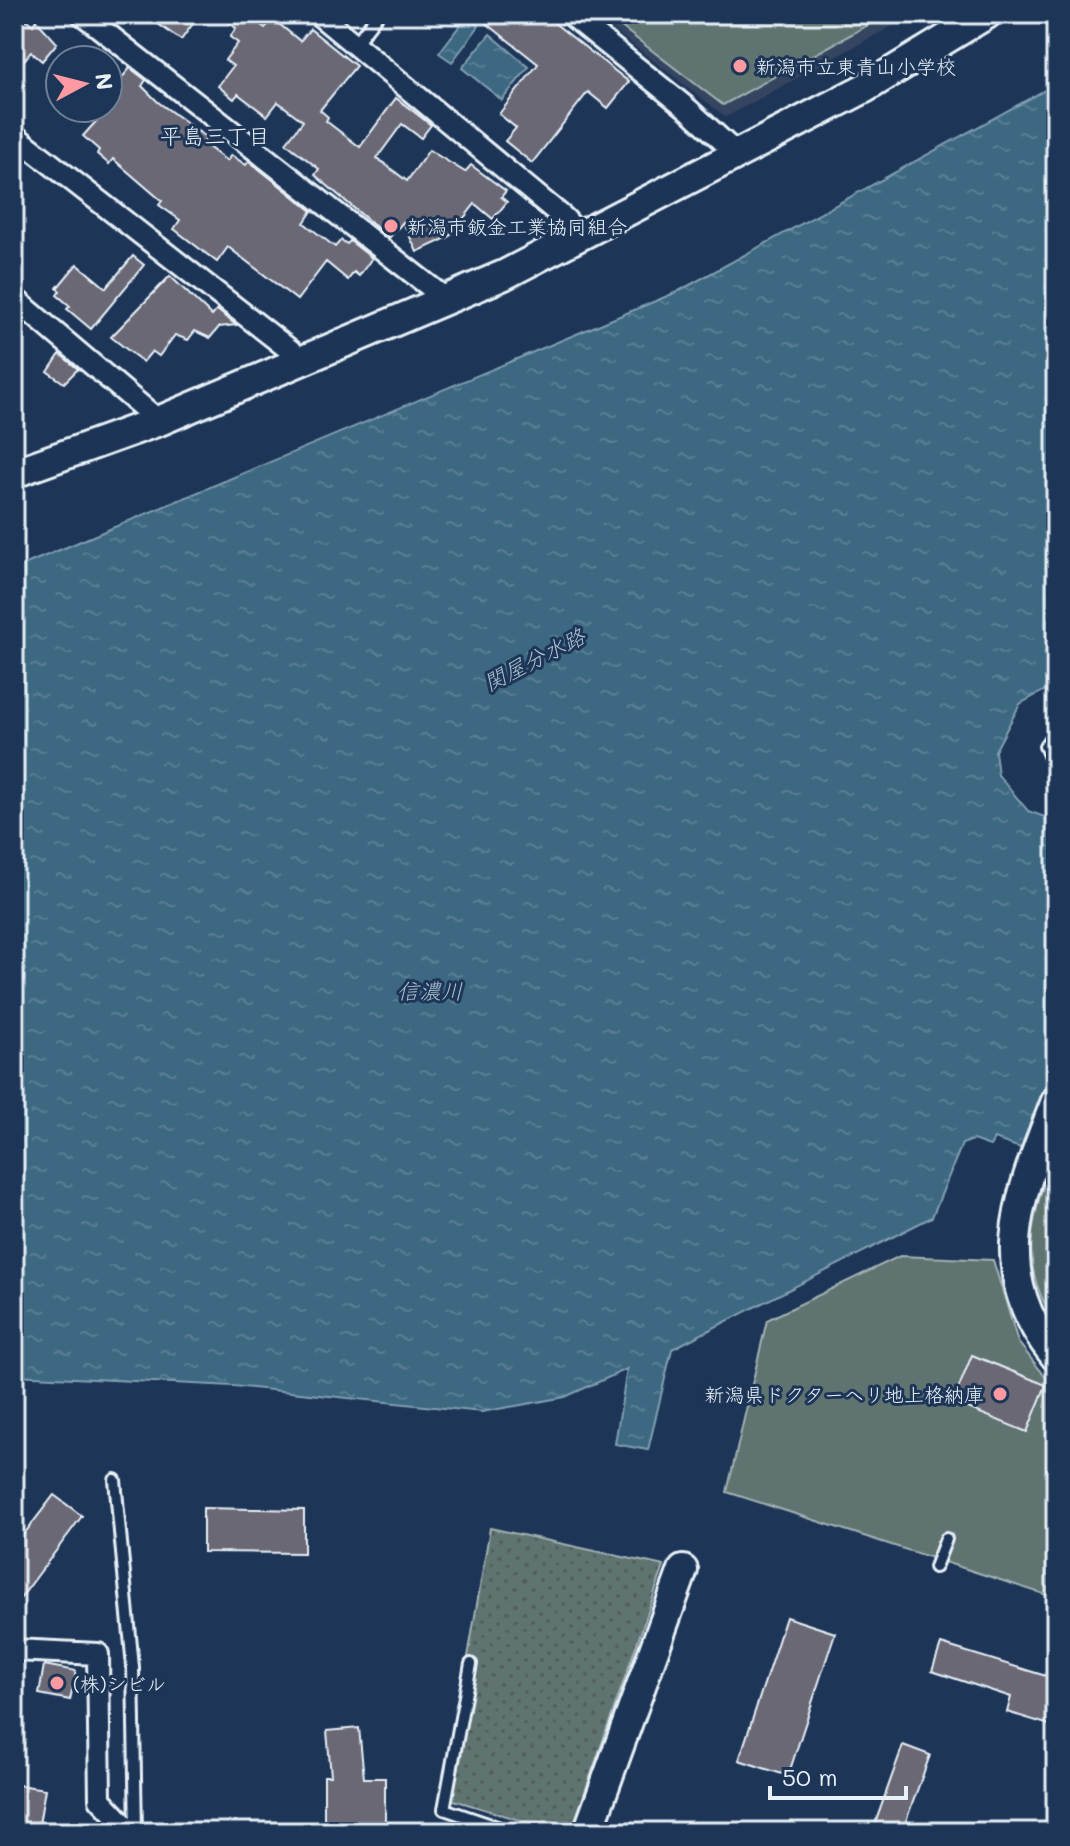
<svg xmlns="http://www.w3.org/2000/svg" width="1070" height="1846" viewBox="0 0 1070 1846" font-family="Mali,'Klee One',sans-serif">
<style>
.built{fill:#344460}
.green{fill:#5e736f;stroke:#a3b2b4;stroke-width:2}
.park{fill:url(#park-dots);stroke:#a3b2b4;stroke-width:2}
.water{fill:url(#water-ripples);stroke:#819fb1;stroke-width:2}
.building{fill:#6a6874;stroke:#e8f1f8;stroke-width:2}
.lines{fill:none;stroke-linecap:round;stroke-linejoin:round}
.lane-casing{stroke:#e8f1f8;stroke-width:16}
.street-casing{stroke:#e8f1f8;stroke-width:26}
.secondary-casing{stroke:#e8f1f8;stroke-width:34}
.lane{stroke:#1d3557;stroke-width:10}
.street{stroke:#1d3557;stroke-width:20}
.secondary{stroke:#1d3557;stroke-width:28}
.poi-dot{fill:#ff9aa2;stroke:#1d3557;stroke-width:3}
.labels{text-anchor:middle;dominant-baseline:central;stroke-width:6;stroke-linejoin:round;paint-order:stroke}
.poi-label{font-size:20px;fill:#e8f1f8;stroke:#1d3557;text-anchor:start}
.neighbourhood-label{font-size:22px;fill:#e8f1f8;stroke:#1d3557}
.water-label{font-size:22px;font-style:italic;fill:#acc1ce;stroke:#1d3557}
</style>
<defs>
<pattern id="park-dots" width="8" height="8" patternUnits="userSpaceOnUse" patternTransform="scale(2)"><rect width="8" height="8" fill="#5e736f"/><path d="M2 2h.1M6 6h.1" fill="none" stroke="#515b5b" stroke-width="1.8" stroke-linecap="round"/></pattern>
<pattern id="water-ripples" width="26" height="14" patternUnits="userSpaceOnUse" patternTransform="scale(2)"><rect width="26" height="14" fill="#3c6881"/><path d="M2 4q2-2 4 0t4 0M15 11q2-2 4 0t4 0" fill="none" stroke="#587e94"/></pattern>
</defs>
<rect width="100%" height="100%" fill="#1d3557"/>
<filter id="ink" filterUnits="userSpaceOnUse"><feTurbulence type="fractalNoise" baseFrequency=".0125" numOctaves="2"/><feDisplacementMap in="SourceGraphic" scale="16" xChannelSelector="R" yChannelSelector="G"/><feConvolveMatrix kernelMatrix="1 2 1 2 8 2 1 2 1" color-interpolation-filters="sRGB"/></filter>
<g filter="url(#ink)">
<polygon class="built" points="593,14 914,14 726,117"/>
<g class="green">
<polygon points="621,14 888,14 723,105 615,22"/>
<path d="M 1052,1159 L 1056,1160 L 1056,1322 C 1016,1266 1032,1218 1052,1159 Z"/>
<polygon points="900,1256 993,1260 1018,1342 1056,1390 1056,1598 727,1492 767,1320"/>
</g>
<polygon class="park" points="490,1528 664,1566 571,1832 559,1832 444,1797"/>
<g class="water">
<polygon points="467,16 479,26 452,62 439,53"/>
<polygon points="490,34 529,67 502,100 462,68"/>
<polygon points="1056,84 1056,684 1020,704 995,751 998,775 1028,811 1056,821 1056,1160 994,1139 990,1146 973,1140 962,1144 932,1217 672,1349 648,1450 615,1444 627,1369 565,1397 482,1412 233,1386 14,1375 14,569 677,292"/>
</g>
<g class="building">
<polygon points="144,14 200,14 181,40"/>
<polygon points="218,14 246,14 265,28 273,19 300,41 310,29 356,66 320,110 328,117 326,121 360,147 396,98 431,125 421,138 402,124 377,158 407,181 429,150 465,172 471,165 506,191 501,197 507,202 493,219 475,204 449,237 417,252 403,222 389,238 315,175 319,169 286,143 303,121 278,102 267,116 238,94 234,99 218,86 233,66 225,60 238,43 230,37 236,28"/>
<polygon points="475,14 543,14 629,82 608,108 588,92 532,163 505,141 516,128 499,114 538,64"/>
<polygon points="23,17 33,25 36,20 57,43 42,61 31,52 14,72 14,29"/>
<polygon points="130,68 146,80 142,86 158,102 207,138 203,143 227,161 231,155 246,165 249,161 312,211 304,223 335,247 341,240 347,244 350,241 372,258 359,276 354,272 348,280 326,262 297,300 228,247 217,262 174,229 180,220 159,205 162,201 113,159 109,164 97,154 99,150 83,136 108,108 108,82 114,87"/>
<polygon points="133,256 144,265 91,329 67,309 70,306 57,295 60,291 57,288 77,264 106,288"/>
<polygon points="170,276 212,316 217,310 236,325 219,327 210,338 195,331 188,340 175,335 159,356 152,351 143,362 111,337"/>
<polygon points="60,354 78,369 64,383 48,372"/>
<polygon points="972,1355 1046,1385 1027,1432 953,1402"/>
<polygon points="54,1495 82,1516 14,1607 14,1547"/>
<polygon points="203,1508 304,1510 304,1553 203,1552"/>
<polygon points="786,1617 835,1633 788,1776 739,1760"/>
<polygon points="941,1644 1056,1679 1056,1727 1007,1712 1011,1697 932,1671"/>
<polygon points="44,1665 76,1671 70,1700 39,1694"/>
<polygon points="359,1728 364,1778 385,1778 385,1832 324,1832 324,1776 331,1776 327,1731"/>
<polygon points="903,1745 930,1755 902,1832 872,1832"/>
<polygon points="19,1785 45,1789 38,1830 14,1826"/>
</g>
<g class="lines">
<defs>
<g id="lane">
<polyline points="355,44 378,14"/>
<polyline points="1056,730 1045,746 1056,771"/>
<polyline points="115,1480 133,1667 136,1832"/>
<polyline points="935,1567 946,1539"/>
<polyline points="471,1664 444,1809 512,1832"/>
</g>
<g id="street">
<polyline points="82,14 447,300"/>
<polyline points="318,14 564,218 582,238"/>
<polyline points="570,14 688,109 738,155"/>
<polyline points="14,135 304,361"/>
<polyline points="14,298 159,421"/>
<polyline points="14,1650 98,1654 100,1799 131,1832"/>
</g>
<g id="secondary">
<polyline points="14,473 159,421 504,275 865,88 987,14"/>
<path d="M 1056,1101 C 1020,1194 985,1271 1056,1357"/>
<polyline points="588,1832 683,1570"/>
</g>
</defs>
<use href="#lane" class="lane-casing"/>
<use href="#street" class="street-casing"/>
<use href="#secondary" class="secondary-casing"/>
<use href="#lane" class="lane"/>
<use href="#street" class="street"/>
<use href="#secondary" class="secondary"/>
</g>
</g>
<g class="poi-dot">
<circle cx="740" cy="66" r="8"/>
<circle cx="391" cy="226" r="8"/>
<circle cx="1000" cy="1394" r="8"/>
<circle cx="57" cy="1683" r="8"/>
</g>
<g class="labels">
<g class="poi-label">
<text x="756" y="66">新潟市立東青山小学校</text>
<text x="407" y="226">新潟市鈑金工業協同組合</text>
<text x="984" y="1394" text-anchor="end">新潟県ドクターヘリ地上格納庫</text>
<text x="73" y="1683">(株)シビル</text>
</g>
<g class="neighbourhood-label">
<text x="215" y="135">平島三丁目</text>
</g>
<g class="water-label">
<text transform="translate(534 659) rotate(-27)">関屋分水路</text>
<text x="430" y="990">信濃川</text>
</g>
</g>
<rect width="1070" height="1846" fill="none" stroke="#1d3557" stroke-width="48"/>
<rect x="24" y="24" width="1022" height="1798" fill="none" stroke="#e8f1f8" stroke-width="3" filter="url(#ink)"/>
<g transform="translate(84 84) rotate(83)"><circle r="38" fill="#1d3557" stroke="#6e8097" stroke-width="2"/>
<path d="M0-6L14 30L0 20L-14 30Z" fill="#ff9aa2"/>
<text y="-12" font-size="22" font-weight="bold" text-anchor="middle" fill="#e8f1f8">N</text>
</g>
<path d="M770 1786v12h136v-12" fill="none" stroke="#e8f1f8" stroke-width="4"/>
<text x="782" y="1786" font-size="24" fill="#e8f1f8" stroke="#1d3557" stroke-width="6" paint-order="stroke">50 m</text>
</svg>
